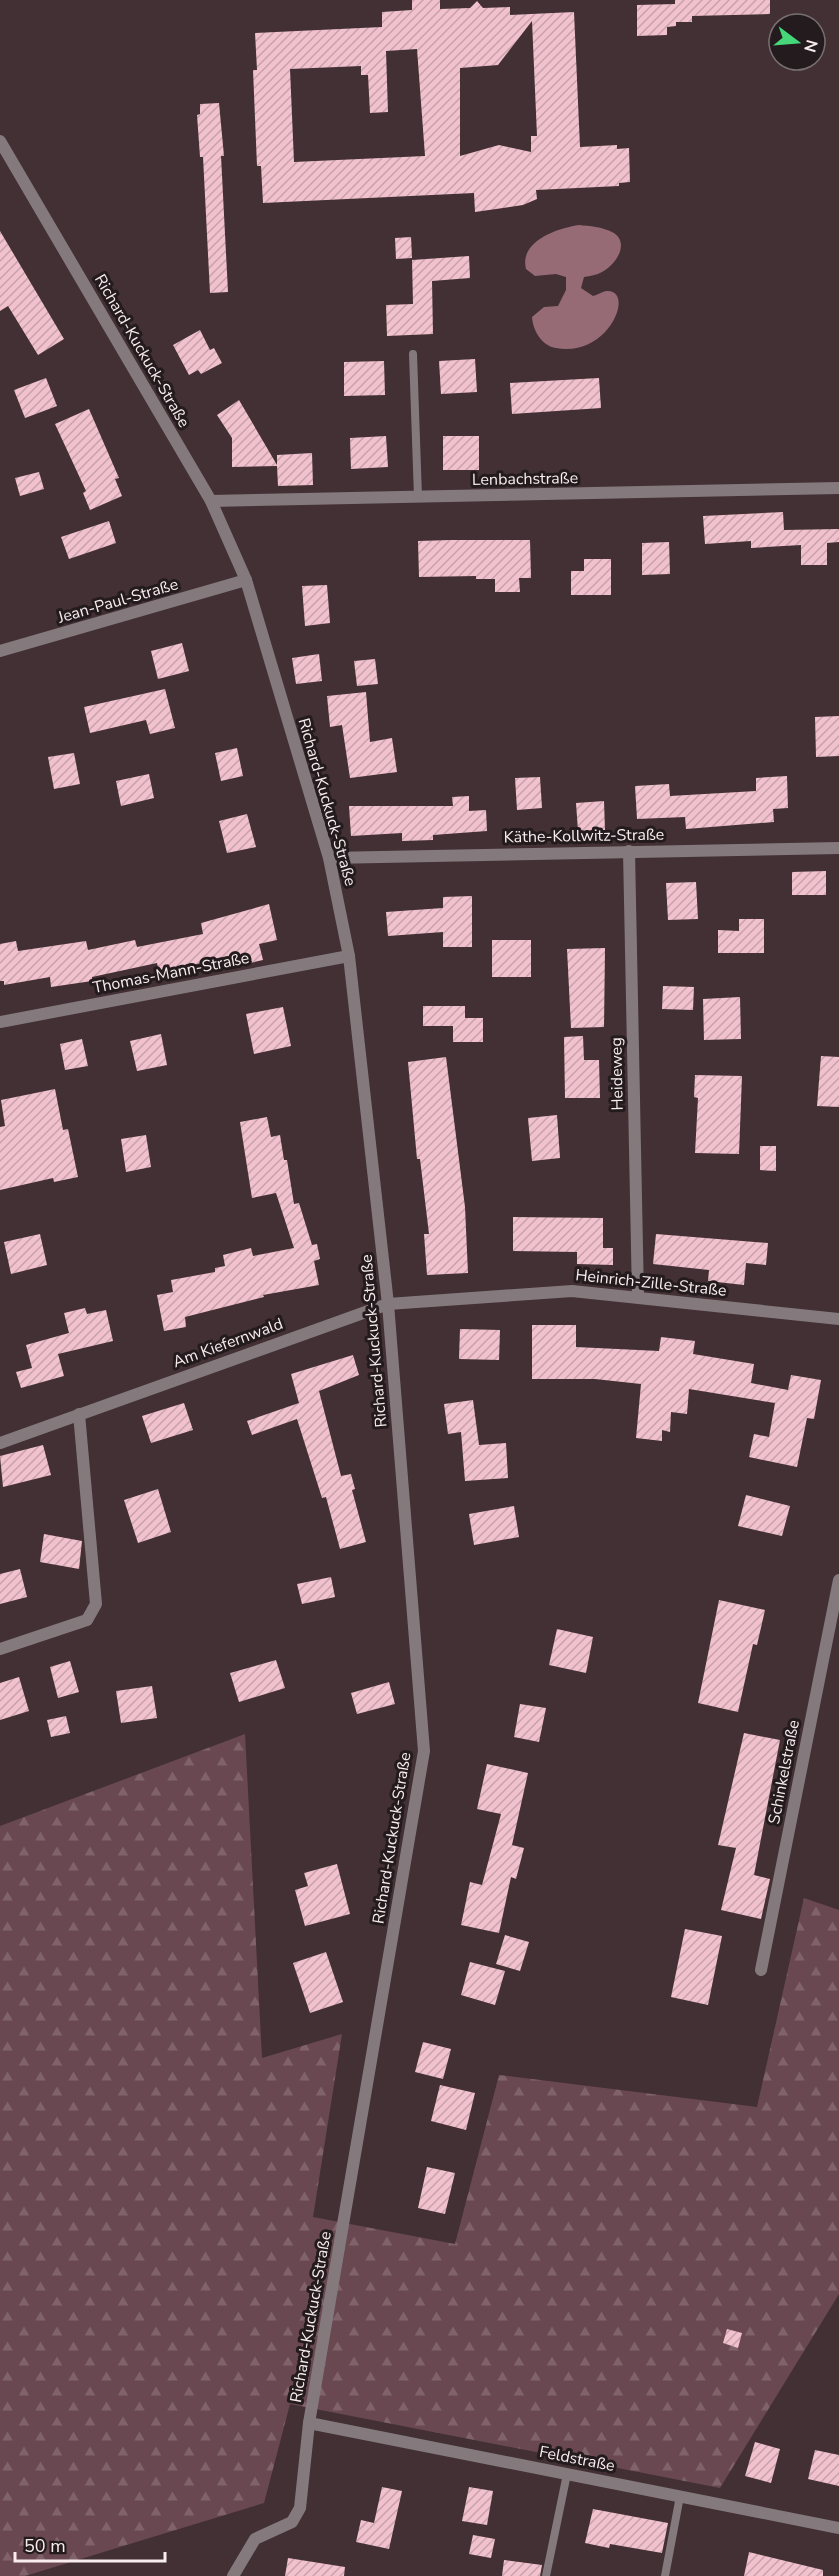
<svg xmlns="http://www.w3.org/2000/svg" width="839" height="2576" viewBox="0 0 839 2576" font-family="'Nunito Sans',sans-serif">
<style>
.forest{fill:url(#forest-firs)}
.water{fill:#966b76}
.building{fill:url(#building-hatch);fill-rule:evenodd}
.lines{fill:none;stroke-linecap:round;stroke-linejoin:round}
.service{stroke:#847a7d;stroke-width:8}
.minor{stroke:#847a7d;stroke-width:12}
.labels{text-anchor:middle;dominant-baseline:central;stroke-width:6;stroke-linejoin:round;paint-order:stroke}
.street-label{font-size:16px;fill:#f8ecef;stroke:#231b1d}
</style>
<defs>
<pattern id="forest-firs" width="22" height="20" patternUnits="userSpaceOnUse" patternTransform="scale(1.5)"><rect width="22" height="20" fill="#6a4851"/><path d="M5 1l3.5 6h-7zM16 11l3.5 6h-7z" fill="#80636a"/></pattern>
<pattern id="building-hatch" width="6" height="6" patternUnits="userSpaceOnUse" patternTransform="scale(1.5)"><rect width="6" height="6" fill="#f1c1cd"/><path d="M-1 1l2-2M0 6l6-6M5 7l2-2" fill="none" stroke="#c7a2ac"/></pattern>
</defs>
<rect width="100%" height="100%" fill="#423035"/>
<polygon class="forest" points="245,1734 262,2058 342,2034 313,2217 455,2244 499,2075 757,2107 804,1898 839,1910 839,2294 720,2488 290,2404 264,2503 25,2576 0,2576 0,1826"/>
<path class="water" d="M 579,225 C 590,226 602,227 612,232 C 631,242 616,265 602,272 C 597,275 590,276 584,277 L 581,288 L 593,296 C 597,295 602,292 606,291 C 636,288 610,358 556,348 C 542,346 533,331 532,317 L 544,307 L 558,306 L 566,290 L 566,277 L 556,274 L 535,276 L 526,269 C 519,241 558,228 579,225 Z"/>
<g class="building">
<path d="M 412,0 L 440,0 L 440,9 L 470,8 L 477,1 L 483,8 L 510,7 L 510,15 L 574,12 L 580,147 L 617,145 L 617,149 L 629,148 L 630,182 L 619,183 L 619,186 L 536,190 L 537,199 L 523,205 L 475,212 L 474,193 L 263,203 L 261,166 L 257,166 L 253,70 L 257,70 L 255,33 L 382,27 L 382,12 L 412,10 ZM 532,21 L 537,136 L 531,136 L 531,152 L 499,145 L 460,156 L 460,68 L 498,65 ZM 417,49 L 425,156 L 294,162 L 290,69 L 361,66 L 361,75 L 368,75 L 370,113 L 388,112 L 386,51 Z"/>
<polygon points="675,0 770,0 770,14 692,16 692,22 676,22 676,26 667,27 667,35 637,36 637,5 675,4"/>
<polygon points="219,103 224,156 221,156 228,292 210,293 203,157 200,157 197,115 200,114 200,104"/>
<polygon points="0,231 64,339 38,355 8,306 0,311"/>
<polygon points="411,237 412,258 396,259 395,238"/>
<polygon points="469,256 470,278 432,281 433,334 387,336 386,305 413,304 412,260"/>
<polygon points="200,330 210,350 214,348 222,363 201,374 198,370 189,375 173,345"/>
<polygon points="475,359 477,392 441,394 439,361"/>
<polygon points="384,361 385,395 344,396 344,362"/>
<polygon points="46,378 57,406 25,418 14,390"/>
<polygon points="599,378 601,408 512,414 510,383"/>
<polygon points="239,400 277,465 277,455 312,453 313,485 278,486 277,466 232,467 232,438 217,415"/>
<polygon points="89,409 119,478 115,479 122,496 90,510 83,493 86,491 55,424"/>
<polygon points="386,436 388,467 351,469 350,438"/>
<rect x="443" y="436" width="36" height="34"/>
<polygon points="39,472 44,489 20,496 15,478"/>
<polygon points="783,512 784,530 839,529 839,542 827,543 827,565 801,565 801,545 751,548 751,541 705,544 703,516"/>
<polygon points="109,521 116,543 69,559 61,537"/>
<polygon points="450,540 530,540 531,578 519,578 520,592 495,592 495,579 476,579 476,576 419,577 418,541"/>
<polygon points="669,542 670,574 642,575 642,543"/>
<polygon points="584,559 611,559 611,595 571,595 571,571 584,571"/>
<polygon points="327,585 330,623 305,626 302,586"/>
<polygon points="182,643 189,671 158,679 151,651"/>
<polygon points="319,654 322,681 296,684 292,658"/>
<polygon points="375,659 378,684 357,686 354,661"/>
<polygon points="165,689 175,728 150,734 146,720 90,733 84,707"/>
<polygon points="366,692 370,742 392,738 397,772 350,778 342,725 330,727 327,696"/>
<polygon points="839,716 839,756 816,757 815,717"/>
<polygon points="237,748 243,776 221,781 215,753"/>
<polygon points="74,753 80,784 54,789 48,757"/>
<polygon points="149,774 154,798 121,806 116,781"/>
<polygon points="787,776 788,808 773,809 774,822 686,829 685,817 637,819 635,786 669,784 670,796 756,791 756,778"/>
<polygon points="540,777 542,808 517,810 515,778"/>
<polygon points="469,796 469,811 486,810 487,831 433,835 433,840 402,841 402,833 351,836 349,806 453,806 452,797"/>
<polygon points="604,801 605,830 578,831 576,803"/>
<polygon points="247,814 256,847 227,853 219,821"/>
<polygon points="826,871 826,895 792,895 792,872"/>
<polygon points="696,882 698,919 668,920 666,883"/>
<polygon points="472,896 472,947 443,947 443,932 388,936 386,912 443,908 443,897"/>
<polygon points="269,904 277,940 259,944 263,960 246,964 244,954 159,972 157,963 92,977 92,981 51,987 50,977 4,985 4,981 0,981 0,944 16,941 18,951 86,941 88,950 135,940 137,947 203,934 201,923"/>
<polygon points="739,919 764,919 764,953 718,953 718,930 739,931"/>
<rect x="492" y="940" width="39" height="37"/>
<polygon points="605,948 604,1027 571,1028 567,949"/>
<polygon points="663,986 694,987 693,1010 662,1009"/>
<polygon points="740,997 741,1039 704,1040 703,999"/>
<polygon points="423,1006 465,1006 465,1018 483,1018 483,1042 453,1042 453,1026 423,1026"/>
<polygon points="283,1007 291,1046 254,1054 246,1014"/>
<polygon points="161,1034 167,1065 137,1071 130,1041"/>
<polygon points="583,1036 584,1060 599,1060 600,1098 565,1098 564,1037"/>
<polygon points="82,1039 88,1066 65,1070 60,1044"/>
<polygon points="821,1056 839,1057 839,1107 817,1106"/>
<polygon points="446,1057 465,1207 468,1273 427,1275 424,1234 429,1234 420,1159 417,1159 408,1062"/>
<polygon points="695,1075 742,1076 739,1154 695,1153 698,1098 694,1097"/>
<polygon points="55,1089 63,1130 68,1129 78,1177 54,1182 53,1178 0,1190 0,1127 5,1126 1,1100"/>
<polygon points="557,1115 560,1158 532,1161 528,1118"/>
<polygon points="267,1117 271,1137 280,1135 284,1160 287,1160 294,1204 299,1203 312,1245 317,1244 320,1259 314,1261 319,1285 263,1295 264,1297 185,1317 186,1327 164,1331 157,1295 173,1292 171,1280 215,1272 215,1268 225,1266 223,1255 251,1248 253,1256 294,1248 276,1193 252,1198 240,1122"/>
<polygon points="146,1135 151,1167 126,1172 121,1139"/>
<polygon points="760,1146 776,1146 776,1171 760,1170"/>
<polygon points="513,1217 603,1218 603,1248 613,1248 613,1265 577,1264 577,1252 513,1251"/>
<polygon points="40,1234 47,1265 11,1274 4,1242"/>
<polygon points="656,1234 768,1243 766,1265 746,1263 744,1285 708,1281 709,1270 653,1264"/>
<polygon points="85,1308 87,1314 106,1310 113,1341 58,1354 64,1376 21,1388 16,1372 32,1368 26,1345 69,1333 64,1313"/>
<polygon points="532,1325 576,1325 576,1347 659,1351 661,1337 695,1341 693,1354 754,1364 751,1383 788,1390 791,1375 821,1380 814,1419 807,1418 797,1467 749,1457 754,1434 769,1437 775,1403 689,1389 687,1414 671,1412 670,1432 662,1430 662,1441 636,1438 641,1384 595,1379 532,1379"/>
<polygon points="460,1329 500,1330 499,1360 459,1359"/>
<polygon points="353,1355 359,1375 319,1391 341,1476 351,1474 355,1489 352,1490 366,1542 340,1549 326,1497 322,1498 297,1419 252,1435 247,1421 299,1403 291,1374"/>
<polygon points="473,1400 479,1445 506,1443 508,1478 465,1481 461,1432 448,1434 444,1404"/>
<polygon points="184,1403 193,1430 151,1443 142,1416"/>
<polygon points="43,1445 51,1475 3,1487 0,1456"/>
<polygon points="158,1489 171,1532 138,1543 124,1500"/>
<polygon points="746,1495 790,1506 782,1536 738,1526"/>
<polygon points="514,1506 519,1537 474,1545 469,1514"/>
<polygon points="44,1534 82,1541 79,1569 40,1562"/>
<polygon points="20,1569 27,1597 0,1604 0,1574"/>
<polygon points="331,1577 335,1597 302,1604 297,1584"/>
<polygon points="719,1600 765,1610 757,1645 753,1644 738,1712 698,1703"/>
<polygon points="557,1629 593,1637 586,1673 549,1665"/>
<polygon points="276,1660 285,1688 239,1702 230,1673"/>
<polygon points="70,1661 79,1692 58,1698 50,1667"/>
<polygon points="19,1677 29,1711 0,1720 0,1683"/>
<polygon points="389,1682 395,1704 357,1714 351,1693"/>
<polygon points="152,1686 157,1718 121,1723 116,1691"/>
<polygon points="520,1704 546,1708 539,1742 514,1737"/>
<polygon points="66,1716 70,1733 51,1737 47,1720"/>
<polygon points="744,1733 780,1740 754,1875 770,1879 761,1919 721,1910 736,1848 718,1845"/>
<polygon points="487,1764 528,1773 512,1845 524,1848 516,1879 511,1877 499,1933 461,1925 470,1882 482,1885 501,1814 477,1809"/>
<polygon points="337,1864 350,1914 305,1926 295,1890 308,1886 304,1873"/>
<polygon points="685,1929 722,1936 708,2005 671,1997"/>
<polygon points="505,1935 529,1942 520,1971 496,1964"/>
<polygon points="326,1952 343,2002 310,2013 293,1963"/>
<polygon points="470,1962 505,1971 495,2005 461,1995"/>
<polygon points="423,2042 451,2049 443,2079 415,2072"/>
<polygon points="440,2085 475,2093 466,2130 431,2121"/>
<polygon points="427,2167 455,2173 445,2214 418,2208"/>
<polygon points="727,2329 742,2333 738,2348 723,2343"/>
<polygon points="755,2442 780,2449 771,2483 745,2476"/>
<polygon points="815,2450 839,2455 839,2486 808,2479"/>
<polygon points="382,2487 402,2491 389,2549 356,2542 361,2520 374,2523"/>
<polygon points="469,2487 493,2491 487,2525 462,2521"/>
<polygon points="593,2509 668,2523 662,2553 610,2544 609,2548 585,2543"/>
<polygon points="473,2535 495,2539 491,2558 469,2554"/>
<polygon points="749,2552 823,2570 823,2576 744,2576"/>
<polygon points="288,2558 345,2567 344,2576 285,2576"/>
<polygon points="504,2560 542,2565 540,2576 502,2576"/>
</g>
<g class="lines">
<g class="service">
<polyline points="413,354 418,497"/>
<polyline points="546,2576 567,2474"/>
<polyline points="665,2576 680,2496"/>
</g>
<g class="minor">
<polyline points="0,141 211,501 246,580 329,858 349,956 388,1304 424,1751 309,2423 300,2508 292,2522 255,2539 233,2576"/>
<polyline points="211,501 839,488"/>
<polyline points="0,651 246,580"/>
<polyline points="629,851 638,1297"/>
<polyline points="329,858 839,848"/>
<polyline points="0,1022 349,956"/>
<polyline points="0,1443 388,1304 572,1291 839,1319"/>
<polyline points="0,1649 87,1620 96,1604 79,1414"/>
<polyline points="761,1970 839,1580"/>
<polyline points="309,2423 839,2528"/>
</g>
</g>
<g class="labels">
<g class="street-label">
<text transform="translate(142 351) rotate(60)">Richard-Kuckuck-Straße</text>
<text transform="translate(525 479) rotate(-1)">Lenbachstraße</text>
<text transform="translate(118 601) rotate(-16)">Jean-Paul-Straße</text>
<text transform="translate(327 802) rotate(74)">Richard-Kuckuck-Straße</text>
<text transform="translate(584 836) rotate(-1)">Käthe-Kollwitz-Straße</text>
<text transform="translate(171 973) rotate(-11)">Thomas-Mann-Straße</text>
<text transform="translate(617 1074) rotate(-91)">Heideweg</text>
<text transform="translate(651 1283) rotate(6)">Heinrich-Zille-Straße</text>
<text transform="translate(374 1341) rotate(-95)">Richard-Kuckuck-Straße</text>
<text transform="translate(228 1343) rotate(-20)">Am Kiefernwald</text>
<text transform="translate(784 1772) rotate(-79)">Schinkelstraße</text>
<text transform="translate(392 1838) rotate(-81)">Richard-Kuckuck-Straße</text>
<text transform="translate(311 2317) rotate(-80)">Richard-Kuckuck-Straße</text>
<text transform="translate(577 2459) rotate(11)">Feldstraße</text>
</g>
</g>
<g transform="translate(797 42) rotate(106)"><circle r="28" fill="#231b1d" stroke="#786f71" stroke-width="1.5"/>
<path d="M0-4.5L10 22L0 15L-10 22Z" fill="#45d77a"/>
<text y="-9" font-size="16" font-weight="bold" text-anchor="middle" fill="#f8ecef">N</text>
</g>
<path d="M15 2552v9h150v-9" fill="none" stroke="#f8ecef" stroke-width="3"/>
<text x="24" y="2552" font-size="18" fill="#f8ecef" stroke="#231b1d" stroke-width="4.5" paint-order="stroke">50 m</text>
</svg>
